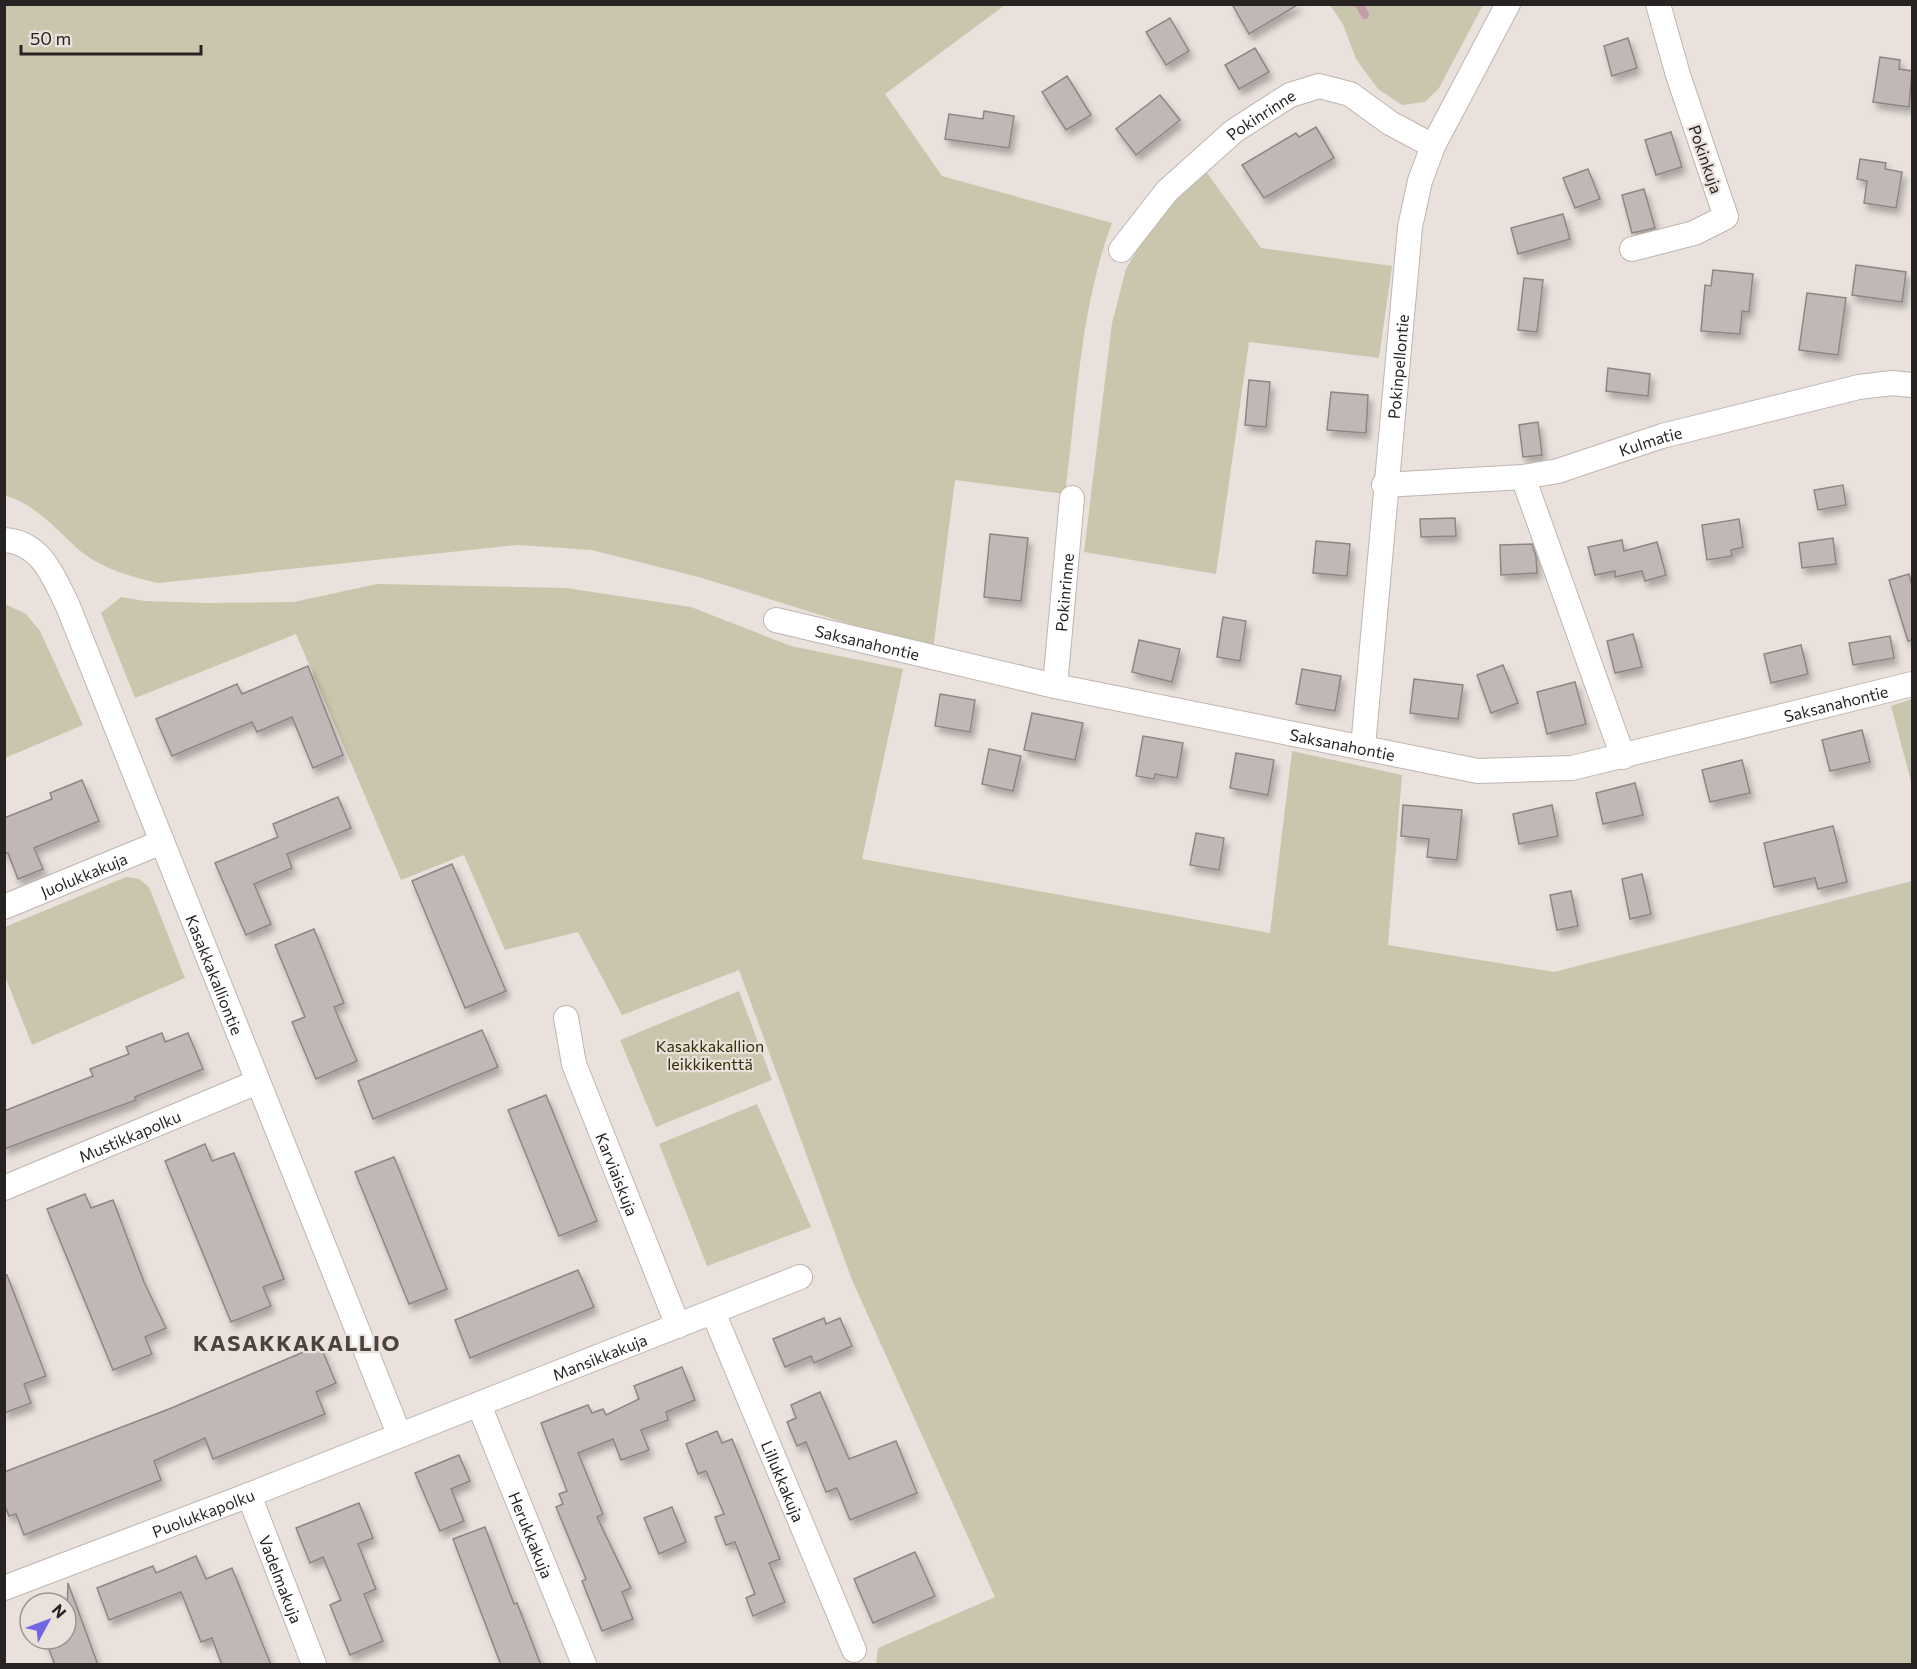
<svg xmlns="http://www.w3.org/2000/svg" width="1917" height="1669" viewBox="0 0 1917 1669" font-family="Commissioner,sans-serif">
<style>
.green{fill:#c9c6ad}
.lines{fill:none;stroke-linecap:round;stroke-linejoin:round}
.stream{stroke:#c39ea8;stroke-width:8}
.building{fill:#c1b7b6;stroke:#8f8584;stroke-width:1.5;filter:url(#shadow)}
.minor-casing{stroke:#beb5b0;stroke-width:26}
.minor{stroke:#fff;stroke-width:24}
.labels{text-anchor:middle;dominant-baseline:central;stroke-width:4.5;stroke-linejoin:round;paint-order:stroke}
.street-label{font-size:16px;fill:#272322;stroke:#eae1dc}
.park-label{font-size:16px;fill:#322c00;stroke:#eae1dc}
.district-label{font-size:22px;font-weight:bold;letter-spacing:1.5px;fill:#4a433f;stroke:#eae1dc}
</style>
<defs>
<filter id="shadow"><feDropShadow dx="3.5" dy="6" stdDeviation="3" flood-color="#0004"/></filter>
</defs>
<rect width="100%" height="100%" fill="#eae1dc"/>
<g class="green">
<path d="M 5,5 L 1005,5 L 885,94 L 942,176 L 1112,223 C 1080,308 1077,404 1065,494 L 955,480 L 933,650 L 702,578 L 592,550 L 518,545 L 158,583 C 131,577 100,568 78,549 C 58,531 32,501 5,496 Z"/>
<polygon points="1330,5 1483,5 1439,88 1425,102 1402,105 1378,89 1356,59 1343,24"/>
<polygon points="1205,170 1261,248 1392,266 1379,358 1249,342 1216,574 1084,552 1112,323 1126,269 1151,227 1187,186"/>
<polygon points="377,584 566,588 691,607 791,646 903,669 862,859 1270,933 1292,751 1402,775 1388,945 1554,972 1912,881 1912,1664 876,1664 878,1648 995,1597 852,1280 739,970 622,1015 578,932 505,950 464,855 401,880 296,634 135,698 101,613 121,597 145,601 207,603 294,602"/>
<polygon points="5,604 26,614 40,631 83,725 5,758"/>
<polygon points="1912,699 1912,785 1891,706"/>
<polygon points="126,877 139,879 149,887 185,978 32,1045 5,976 5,927"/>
<polygon points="739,991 772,1080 656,1127 620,1040"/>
<polygon points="757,1104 811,1227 707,1266 659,1144"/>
</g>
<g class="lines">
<polyline class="stream" points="1359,4 1365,15"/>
</g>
<g class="building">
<polygon points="1232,4 1299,4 1249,34"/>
<polygon points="1170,18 1189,51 1166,65 1146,32"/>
<polygon points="1628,38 1637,68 1612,76 1604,46"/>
<polygon points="1255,48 1269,72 1239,89 1225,65"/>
<polygon points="1880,57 1900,60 1899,69 1912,71 1909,107 1873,102"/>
<polygon points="1067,76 1091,115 1066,130 1042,92"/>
<polygon points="1160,95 1180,120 1136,155 1116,129"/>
<polygon points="984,111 1014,116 1009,148 945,139 949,114 983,119"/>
<polygon points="1316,127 1334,158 1264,198 1242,165 1296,133 1299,137"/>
<polygon points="1671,132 1682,167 1656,175 1645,140"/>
<polygon points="1860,159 1886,163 1885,169 1902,172 1896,208 1864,203 1867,181 1857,179"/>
<polygon points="1588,169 1600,199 1575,208 1563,178"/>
<polygon points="1644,189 1655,228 1632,233 1622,195"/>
<polygon points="1563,214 1570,239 1518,254 1511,228"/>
<polygon points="1856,265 1906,272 1902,302 1852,295"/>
<polygon points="1713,270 1753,274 1749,312 1742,311 1740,334 1701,331 1705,285 1711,286"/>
<polygon points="1524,278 1543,280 1537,332 1518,330"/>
<polygon points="1807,293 1846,298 1838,355 1799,350"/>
<polygon points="1608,368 1650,374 1648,396 1606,391"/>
<polygon points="1249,380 1270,382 1266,427 1245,425"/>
<polygon points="1331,392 1368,395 1366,433 1327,430"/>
<polygon points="1538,422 1542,455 1523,457 1519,425"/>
<polygon points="1843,485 1846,505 1818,510 1814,490"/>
<polygon points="1455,518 1456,536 1421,537 1420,519"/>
<polygon points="1739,519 1743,547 1731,550 1732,556 1707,560 1702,525"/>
<polygon points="990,534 1028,538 1021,601 984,597"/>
<polygon points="1833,538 1836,564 1802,568 1799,543"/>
<polygon points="1622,540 1624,551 1657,542 1666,575 1645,581 1642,571 1615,577 1615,571 1595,575 1588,547"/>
<polygon points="1316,541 1350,544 1347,576 1313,573"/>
<polygon points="1532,544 1536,556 1537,573 1501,575 1500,545"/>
<polygon points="1909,574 1912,586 1912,640 1908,641 1889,580"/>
<polygon points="1223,617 1246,621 1240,661 1217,657"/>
<polygon points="1633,634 1642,667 1615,673 1607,641"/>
<polygon points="1890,636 1894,658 1853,665 1849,643"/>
<polygon points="1139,640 1180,649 1172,682 1132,672"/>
<polygon points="1801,645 1808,674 1771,683 1764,654"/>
<polygon points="1503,665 1518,703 1491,713 1477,675"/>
<polygon points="308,666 343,755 313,768 292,717 257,732 252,722 172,756 156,719 237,684 242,694"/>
<polygon points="1302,669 1341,676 1335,711 1296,704"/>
<polygon points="1414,679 1463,685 1458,719 1410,713"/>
<polygon points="1575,682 1586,724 1547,734 1537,692"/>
<polygon points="940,694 975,700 970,732 935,726"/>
<polygon points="1032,713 1083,723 1075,760 1024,750"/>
<polygon points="1862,730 1870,762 1830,771 1822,740"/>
<polygon points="1143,736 1183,743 1177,778 1155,774 1154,779 1136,776"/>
<polygon points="989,749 1021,756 1013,791 982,784"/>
<polygon points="1236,753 1274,760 1268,795 1230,788"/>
<polygon points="1742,760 1750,793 1710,802 1702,770"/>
<polygon points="82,780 99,821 34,848 43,869 18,879 8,853 4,854 4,818 52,799 50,793"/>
<polygon points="1635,783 1643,815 1603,824 1596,793"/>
<polygon points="338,797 351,828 287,854 292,868 254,884 271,924 246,935 215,863 278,837 273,824"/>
<polygon points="1403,805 1462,810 1457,860 1427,857 1429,839 1401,836"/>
<polygon points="1552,805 1558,836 1519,844 1513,814"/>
<polygon points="1833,826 1847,882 1818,889 1815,878 1774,887 1764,843"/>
<polygon points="1196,833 1224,838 1219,870 1190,865"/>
<polygon points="452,864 506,991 465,1008 412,881"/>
<polygon points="1642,874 1651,914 1630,919 1622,879"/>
<polygon points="1571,891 1578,926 1557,930 1550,895"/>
<polygon points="314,929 344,1003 334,1007 357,1061 316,1079 292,1022 305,1017 275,945"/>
<polygon points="482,1030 498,1067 373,1119 358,1081"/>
<polygon points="162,1033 165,1042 188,1033 203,1069 135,1097 136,1100 4,1149 4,1111 93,1076 90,1069 129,1054 126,1047"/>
<polygon points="546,1095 597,1221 559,1236 508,1110"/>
<polygon points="205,1144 212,1161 234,1153 284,1279 263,1287 271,1306 231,1322 165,1161"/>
<polygon points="394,1157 447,1289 409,1304 355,1172"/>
<polygon points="85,1194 91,1208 113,1200 144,1282 166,1328 145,1337 152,1354 113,1370 47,1209"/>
<polygon points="578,1270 594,1307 470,1358 455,1320"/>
<polygon points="4,1275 7,1275 46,1376 24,1384 31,1403 4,1413"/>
<polygon points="824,1318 826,1324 840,1318 852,1346 814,1363 811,1356 785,1367 773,1339"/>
<polygon points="320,1345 336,1383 316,1392 325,1414 213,1459 205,1438 154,1461 161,1480 24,1535 16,1514 9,1516 4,1504 4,1472 169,1409"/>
<polygon points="682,1367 695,1400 666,1412 668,1420 641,1430 649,1450 621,1460 613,1439 578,1453 603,1514 597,1517 631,1588 622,1592 633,1619 602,1631 582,1581 586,1579 556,1507 563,1504 559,1494 567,1491 541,1423 588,1405 592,1413 603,1409 606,1415 639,1399 634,1386"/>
<polygon points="820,1392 849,1459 896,1441 917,1493 850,1520 837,1488 826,1492 806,1442 797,1446 787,1422 796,1418 791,1405"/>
<polygon points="717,1431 722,1443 732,1439 780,1559 769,1563 785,1602 753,1616 746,1598 755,1594 735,1542 726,1545 715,1517 724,1514 706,1471 698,1474 686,1444"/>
<polygon points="459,1455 470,1481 451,1489 464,1521 440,1531 415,1473"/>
<polygon points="359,1503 373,1538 358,1544 376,1589 364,1594 383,1641 350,1655 330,1605 341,1600 323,1557 310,1563 296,1528"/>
<polygon points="672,1507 686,1542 659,1554 644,1518"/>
<polygon points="485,1527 514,1604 517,1603 541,1665 501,1665 453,1539"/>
<polygon points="915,1552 935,1596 873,1623 854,1579"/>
<polygon points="196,1556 206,1579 232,1568 271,1665 222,1665 212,1638 201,1642 181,1592 109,1620 97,1588 153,1566 156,1573"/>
<polygon points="68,1583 98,1665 55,1665 45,1639 66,1639"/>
</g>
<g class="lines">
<defs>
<g id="minor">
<polyline points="1632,249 1694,233 1726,217 1678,75 1658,4"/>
<path id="s1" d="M 1121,250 L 1167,191 L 1234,131 L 1290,95 L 1319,86 L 1350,94 L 1390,123 L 1433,146"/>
<polyline points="1523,477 1623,757"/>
<path id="s2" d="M 1384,485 L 1523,477 L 1558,471 L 1662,436 L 1859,387 L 1892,383 L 1912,385"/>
<path id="s3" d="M 4,540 C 41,542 53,576 67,604 L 399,1434"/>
<path id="s4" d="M 776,620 L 1055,686 L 1478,771 L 1572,768 L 1912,684"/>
<path id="s5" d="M 1055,686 L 1072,498"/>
<path id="s6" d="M 1363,747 L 1410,227 L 1420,181 L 1433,146 L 1508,4"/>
<path id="s7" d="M 4,907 L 162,842"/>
<path id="s8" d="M 566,1018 L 574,1064 L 678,1326"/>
<path id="s9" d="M 4,1188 L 257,1082"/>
<path id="s10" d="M 713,1312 L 854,1650"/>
<path id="s11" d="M 479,1405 L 584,1664"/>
<path id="s12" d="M 249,1495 L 314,1664"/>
<path id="s13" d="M 4,1588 L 249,1495 L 800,1277"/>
</g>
</defs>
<use href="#minor" class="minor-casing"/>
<use href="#minor" class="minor"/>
</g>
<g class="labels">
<g class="street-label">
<text stroke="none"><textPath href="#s1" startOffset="196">Pokinrinne</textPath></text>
<text transform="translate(1706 159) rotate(71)">Pokinkuja</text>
<text stroke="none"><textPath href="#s6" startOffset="382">Pokinpellontie</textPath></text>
<text stroke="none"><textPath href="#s2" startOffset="272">Kulmatie</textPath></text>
<text stroke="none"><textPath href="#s5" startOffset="94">Pokinrinne</textPath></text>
<text stroke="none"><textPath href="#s4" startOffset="94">Saksanahontie</textPath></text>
<text stroke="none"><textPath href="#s4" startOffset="1084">Saksanahontie</textPath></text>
<text stroke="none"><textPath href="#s4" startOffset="580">Saksanahontie</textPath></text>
<text stroke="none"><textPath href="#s7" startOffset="86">Juolukkakuja</textPath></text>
<text stroke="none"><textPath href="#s3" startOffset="494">Kasakkakalliontie</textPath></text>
<text stroke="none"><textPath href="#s9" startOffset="136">Mustikkapolku</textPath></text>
<text stroke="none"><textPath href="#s8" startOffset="165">Karviaiskuja</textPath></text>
<text stroke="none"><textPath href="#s13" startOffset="639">Mansikkakuja</textPath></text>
<text stroke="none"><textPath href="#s10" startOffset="183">Lillukkakuja</textPath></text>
<text stroke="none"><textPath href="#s13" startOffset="213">Puolukkapolku</textPath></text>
<text stroke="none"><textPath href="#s11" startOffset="140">Herukkakuja</textPath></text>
<text stroke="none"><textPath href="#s12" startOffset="90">Vadelmakuja</textPath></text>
</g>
<g class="park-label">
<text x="710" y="1045">Kasakkakallion<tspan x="710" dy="18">leikkikenttä</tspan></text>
</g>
<g class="district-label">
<text x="297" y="1342">KASAKKAKALLIO</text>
</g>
</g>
<rect width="1917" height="1669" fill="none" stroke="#272322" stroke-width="12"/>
<g transform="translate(48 1621) rotate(49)"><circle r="28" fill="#eae1dc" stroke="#9c9592" stroke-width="1.5"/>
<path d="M0-4.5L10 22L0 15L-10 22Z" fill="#7067e1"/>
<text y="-9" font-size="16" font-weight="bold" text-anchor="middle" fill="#272322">N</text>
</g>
<path d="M21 45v9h180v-9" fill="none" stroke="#272322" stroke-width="3"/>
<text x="30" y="45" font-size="18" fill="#272322" stroke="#eae1dc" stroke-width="4.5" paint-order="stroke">50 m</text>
</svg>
